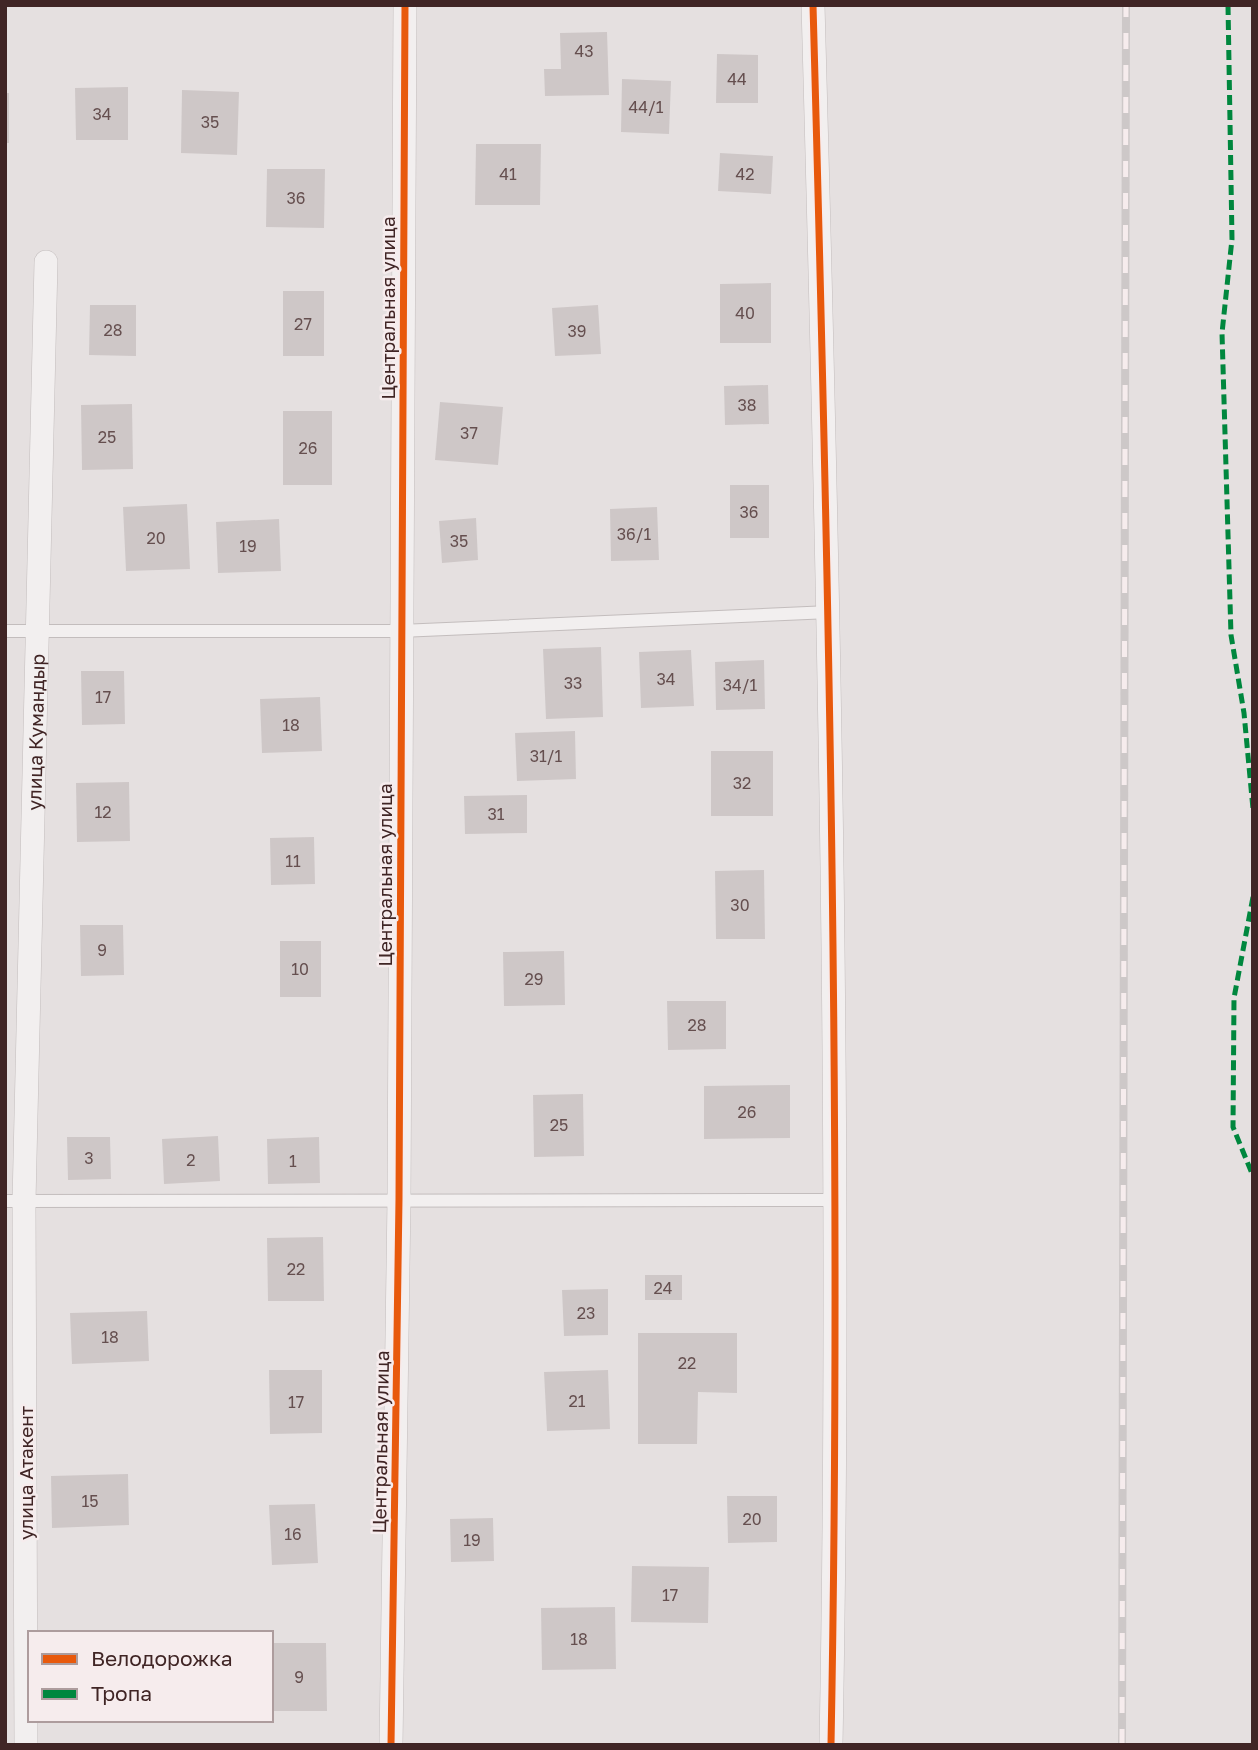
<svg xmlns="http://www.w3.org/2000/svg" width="1258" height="1750" viewBox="0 0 1258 1750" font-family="'Golos Text',sans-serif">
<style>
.building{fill:#cec7c7}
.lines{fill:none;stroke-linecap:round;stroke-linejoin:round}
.lane-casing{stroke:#c3bdbd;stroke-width:14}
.street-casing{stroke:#c3bdbd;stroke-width:24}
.lane{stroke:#f2efef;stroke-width:12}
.street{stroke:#f2efef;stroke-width:23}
.rail-casing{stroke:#cdc8c8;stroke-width:8}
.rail{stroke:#f6eced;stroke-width:5;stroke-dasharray:16;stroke-linecap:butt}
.quiet{stroke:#00873e;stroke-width:5;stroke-dasharray:10 5;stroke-linecap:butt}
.cycleway-casing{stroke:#f6eced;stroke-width:11}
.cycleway{stroke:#e8590c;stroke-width:7}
.labels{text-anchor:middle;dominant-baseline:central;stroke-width:5;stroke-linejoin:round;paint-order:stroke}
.number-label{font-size:16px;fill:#654f4f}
.street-label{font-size:19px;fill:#402525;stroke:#f6eced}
</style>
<rect width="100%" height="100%" fill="#e5e0e0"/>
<g class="building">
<polygon points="607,32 609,95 545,96 544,69 561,69 560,33"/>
<polygon points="717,54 758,55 758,103 716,103"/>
<polygon points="622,79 671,81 669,134 621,132"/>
<polygon points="128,87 128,140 76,140 75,88"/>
<polygon points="182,90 239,92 237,155 181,153"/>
<rect x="5" y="93" width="4" height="50"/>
<polygon points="476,144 541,144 540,205 475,205"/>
<polygon points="720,153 773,156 771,194 718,191"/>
<polygon points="267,169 325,169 324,228 266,227"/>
<polygon points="771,283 771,343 720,343 720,284"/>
<rect x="283" y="291" width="41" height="65"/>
<polygon points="90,305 136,305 136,356 89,355"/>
<polygon points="598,305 601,354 555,356 552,308"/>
<polygon points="768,385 769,424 725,425 724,386"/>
<polygon points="440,402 503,407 498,465 435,460"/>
<polygon points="132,404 133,469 82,470 81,405"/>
<rect x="283" y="411" width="49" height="74"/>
<rect x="730" y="485" width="39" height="53"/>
<polygon points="187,504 190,569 126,571 123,507"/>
<polygon points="657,507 659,560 611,561 610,509"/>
<polygon points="476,518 478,560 442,563 439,521"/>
<polygon points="279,519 281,571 218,573 216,522"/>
<polygon points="601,647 603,717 546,719 543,649"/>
<polygon points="691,650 694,706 641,708 639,652"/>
<polygon points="764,660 765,709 716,710 715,662"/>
<polygon points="81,671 124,671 125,724 82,725"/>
<polygon points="320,697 322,751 262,753 260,699"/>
<polygon points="575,731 576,779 517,781 515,733"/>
<rect x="711" y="751" width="62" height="65"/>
<polygon points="129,782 130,841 77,842 76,783"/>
<polygon points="527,795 527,833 465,834 464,796"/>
<polygon points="314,837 315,884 271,885 270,838"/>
<polygon points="764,870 765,939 716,939 715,871"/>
<polygon points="80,925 123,925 124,975 81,976"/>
<rect x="280" y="941" width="41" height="56"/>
<polygon points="564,951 565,1005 504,1006 503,952"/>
<polygon points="667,1001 726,1001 726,1049 668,1050"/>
<polygon points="790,1085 790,1138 704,1139 704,1086"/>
<polygon points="583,1094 584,1156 534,1157 533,1095"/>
<polygon points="218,1136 220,1181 164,1184 162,1139"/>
<polygon points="67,1137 110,1137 111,1179 68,1180"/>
<polygon points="319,1137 320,1183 268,1184 267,1139"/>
<polygon points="323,1237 324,1301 268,1301 267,1238"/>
<rect x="645" y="1275" width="37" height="25"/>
<polygon points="608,1289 608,1335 564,1336 562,1290"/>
<polygon points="147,1311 149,1361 72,1364 70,1313"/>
<polygon points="638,1333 737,1333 737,1393 698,1392 697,1444 638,1444"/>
<polygon points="269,1370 322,1370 322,1433 270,1434"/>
<polygon points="608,1370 610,1429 547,1431 544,1372"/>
<polygon points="128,1474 129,1525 52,1528 51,1476"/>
<polygon points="727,1496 777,1496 777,1542 728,1543"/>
<polygon points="315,1504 318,1563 272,1565 269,1505"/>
<polygon points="493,1518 494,1561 451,1562 450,1519"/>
<polygon points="632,1566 709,1567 708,1623 631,1622"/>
<polygon points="615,1607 616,1669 542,1670 541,1608"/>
<polygon points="271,1643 326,1643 327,1711 271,1711"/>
</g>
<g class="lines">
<defs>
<g id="lane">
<polyline points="5,631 400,631 830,612"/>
<polyline points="5,1201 836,1200"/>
</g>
<g id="street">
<path d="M 813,5 C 829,585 842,1165 831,1745"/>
<path id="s1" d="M 26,1745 L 24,1201 L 46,262"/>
<polyline points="391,1745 399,1199 405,5"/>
</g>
</defs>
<use href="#lane" class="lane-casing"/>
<use href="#street" class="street-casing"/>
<use href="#lane" class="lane"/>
<use href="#street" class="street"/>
<defs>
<polyline id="rail" points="1122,1745 1126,5"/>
</defs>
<use href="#rail" class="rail-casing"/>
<use href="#rail" class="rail"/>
<g class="quiet">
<polyline points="1228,5 1232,239 1222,333 1231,635 1244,713 1253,809"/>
<polyline points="1253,897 1234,998 1233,1127 1253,1176"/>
</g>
<defs>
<g id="cycleway">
<path d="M 813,5 C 829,585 842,1165 831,1745"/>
<polyline points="391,1745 399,1199 405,5"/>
</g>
</defs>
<use href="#cycleway" class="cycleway-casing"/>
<use href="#cycleway" class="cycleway"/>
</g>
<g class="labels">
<g class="number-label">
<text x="584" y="51">43</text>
<text x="737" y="79">44</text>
<text x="646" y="107">44/1</text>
<text x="102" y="114">34</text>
<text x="210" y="122">35</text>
<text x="508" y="174">41</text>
<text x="745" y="174">42</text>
<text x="296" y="198">36</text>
<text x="745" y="313">40</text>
<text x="303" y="324">27</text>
<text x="113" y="330">28</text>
<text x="577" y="331">39</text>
<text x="747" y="405">38</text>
<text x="469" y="433">37</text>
<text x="107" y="437">25</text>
<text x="308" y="448">26</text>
<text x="749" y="512">36</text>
<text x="634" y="534">36/1</text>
<text x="156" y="538">20</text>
<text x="459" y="541">35</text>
<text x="248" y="546">19</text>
<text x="666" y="679">34</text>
<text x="573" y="683">33</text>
<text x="740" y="685">34/1</text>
<text x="103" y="697">17</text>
<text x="291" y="725">18</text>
<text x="546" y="756">31/1</text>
<text x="742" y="783">32</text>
<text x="103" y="812">12</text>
<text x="496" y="814">31</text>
<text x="293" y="861">11</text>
<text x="740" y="905">30</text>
<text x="102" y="950">9</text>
<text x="300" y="969">10</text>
<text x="534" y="979">29</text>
<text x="697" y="1025">28</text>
<text x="747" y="1112">26</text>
<text x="559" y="1125">25</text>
<text x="89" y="1158">3</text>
<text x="191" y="1160">2</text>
<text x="293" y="1161">1</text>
<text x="296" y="1269">22</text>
<text x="663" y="1288">24</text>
<text x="586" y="1313">23</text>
<text x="110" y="1337">18</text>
<text x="687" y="1363">22</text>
<text x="577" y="1401">21</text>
<text x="296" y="1402">17</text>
<text x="90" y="1501">15</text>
<text x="752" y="1519">20</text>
<text x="293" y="1534">16</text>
<text x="472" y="1540">19</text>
<text x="670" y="1595">17</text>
<text x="579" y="1639">18</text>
<text x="299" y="1677">9</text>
</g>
<g class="street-label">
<text transform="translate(387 308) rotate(-90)">Центральная улица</text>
<text stroke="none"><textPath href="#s1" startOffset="1013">улица Кумандыр</textPath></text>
<text transform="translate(384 875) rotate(-90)">Центральная улица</text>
<text transform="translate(380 1442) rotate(-89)">Центральная улица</text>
<text transform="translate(25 1473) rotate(-90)">улица Атакент</text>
</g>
</g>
<rect width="1258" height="1750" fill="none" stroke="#402525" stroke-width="14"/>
<rect x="28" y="1631" width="245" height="91" fill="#f6eced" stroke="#ad9c9d" stroke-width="2"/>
<rect x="42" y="1654" width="35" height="10" fill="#e8590c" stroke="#ad9c9d" stroke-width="2"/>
<text x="91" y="1666" font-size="21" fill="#402525">Велодорожка</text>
<rect x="42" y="1689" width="35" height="10" fill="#00873e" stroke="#ad9c9d" stroke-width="2"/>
<text x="91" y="1701" font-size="21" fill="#402525">Тропа</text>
</svg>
